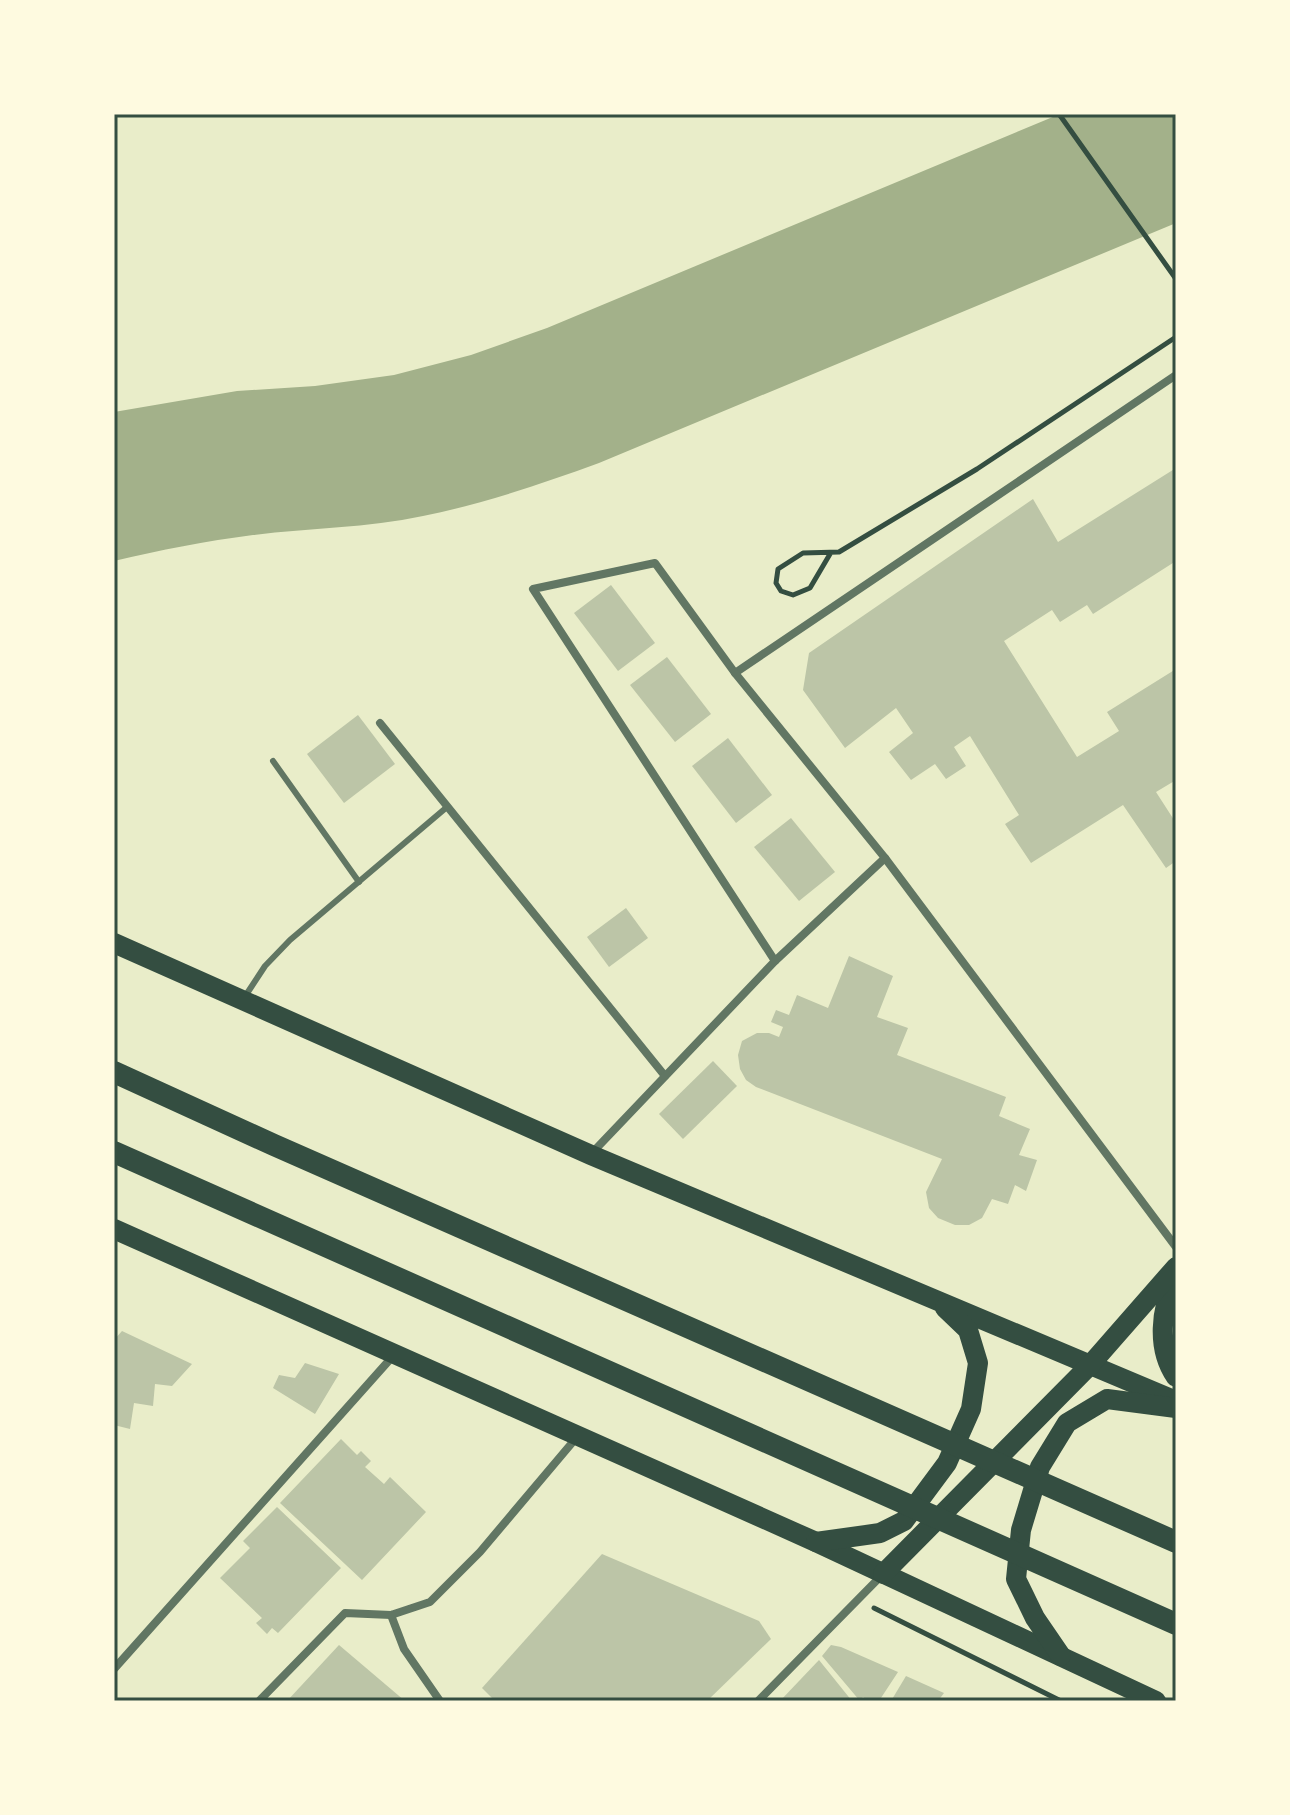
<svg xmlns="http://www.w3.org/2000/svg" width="1290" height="1815" viewBox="0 0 1290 1815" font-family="'Fira Sans',sans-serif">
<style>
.water{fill:#a3b18a}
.building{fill:#bcc5a7}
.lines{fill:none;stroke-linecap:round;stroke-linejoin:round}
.path{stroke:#344e41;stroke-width:5}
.service{stroke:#617663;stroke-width:6}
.minor{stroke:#617663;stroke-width:8}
.primary{stroke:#344e41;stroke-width:20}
.trunk{stroke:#344e41;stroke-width:22}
.neatline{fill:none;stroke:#344e41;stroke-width:3}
</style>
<rect width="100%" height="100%" fill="#e9edc9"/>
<path class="water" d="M 1060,114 L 1176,114 L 1176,223 L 599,463 C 541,484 483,504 423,516 C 367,528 309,528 253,535 C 206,541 160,550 114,561 L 114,412 L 237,391 L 315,386 L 394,375 L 471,355 L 547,328 Z"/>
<g class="building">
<polygon points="1176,468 1176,561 1093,614 1087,605 1060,622 1052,610 1004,641 1077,757 1119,731 1107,712 1176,669 1176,780 1156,792 1176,823 1176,861 1166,868 1123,805 1031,863 1005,824 1019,815 970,736 954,747 966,766 946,779 935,764 911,780 889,752 913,733 896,708 845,748 803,690 809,653 1033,499 1058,542"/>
<polygon points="611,585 655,643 618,671 574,613"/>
<polygon points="667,657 711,714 675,742 630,685"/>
<polygon points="358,715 395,764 344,803 307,754"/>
<polygon points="728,738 772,795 736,823 692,766"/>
<polygon points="791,818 835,872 799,901 754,847"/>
<polygon points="626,908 648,938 609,967 587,937"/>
<polygon points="849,956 893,976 877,1017 908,1028 897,1055 1006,1097 999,1116 1030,1129 1019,1155 1037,1160 1026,1191 1015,1185 1008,1204 992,1199 982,1218 969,1225 955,1225 938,1218 929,1208 926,1192 942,1159 756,1087 746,1080 740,1069 738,1055 742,1041 757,1033 769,1033 779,1037 783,1027 771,1022 776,1010 789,1015 797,995 828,1008"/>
<polygon points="713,1061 737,1086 683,1139 659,1114"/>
<polygon points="122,1331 192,1364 172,1386 155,1384 153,1406 134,1403 130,1429 114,1425 114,1340"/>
<polygon points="305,1363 339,1374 315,1414 273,1388 279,1375 295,1378"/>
<polygon points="341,1439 357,1455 361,1451 371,1461 365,1467 384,1484 390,1477 426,1512 362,1580 280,1503"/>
<polygon points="277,1507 341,1568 278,1633 272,1628 267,1634 256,1623 262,1618 220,1578 250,1548 243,1541"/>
<polygon points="602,1554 759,1621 771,1639 707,1701 495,1701 482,1688"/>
<polygon points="339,1645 405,1701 287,1701"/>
<polygon points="831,1645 841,1647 898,1672 879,1701 867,1701 863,1697 860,1701 822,1656"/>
<polygon points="819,1660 852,1701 780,1701"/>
<polygon points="906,1676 944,1693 938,1701 891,1701"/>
</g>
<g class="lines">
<g class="path">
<polyline points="1059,114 1176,279"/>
<polyline points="830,554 810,588 793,595 781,591 776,583 778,569 803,553 839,552 977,469 1176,337"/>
<polyline points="874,1608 1061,1701"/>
</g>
<g class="service">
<polyline points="273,761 359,882"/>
<polyline points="244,998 265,966 290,940 447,807"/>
</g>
<g class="minor">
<polyline points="735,673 1176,375"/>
<polyline points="380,723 665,1076"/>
<polyline points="775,961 533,589 655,563 735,673 885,858 1176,1247"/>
<polyline points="591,1154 775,961 885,858"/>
<polyline points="391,1615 404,1649 440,1701"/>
<polyline points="114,1669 393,1356"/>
<polyline points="259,1701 345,1613 391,1615 430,1602 480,1552 577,1437"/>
<polyline points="758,1701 883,1574"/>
</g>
<g class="primary">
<polyline points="114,943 591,1155 1176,1401"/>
<polyline points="114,1229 816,1542 1156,1701"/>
<path d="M 1175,1278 C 1161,1309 1156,1348 1176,1377"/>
<polyline points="816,1542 880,1533 904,1521 947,1463 971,1409 978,1363 968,1330 945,1308"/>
<polyline points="883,1574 1091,1364 1176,1267"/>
<polyline points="1061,1656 1035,1618 1016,1579 1021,1530 1040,1467 1067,1423 1107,1399 1176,1408"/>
</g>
<g class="trunk">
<polyline points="114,1072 274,1145 1176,1542"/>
<polyline points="114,1152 1176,1624"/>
</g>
</g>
<rect width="1290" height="1815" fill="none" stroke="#fefae0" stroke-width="232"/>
<rect x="116" y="116" width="1058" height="1583" class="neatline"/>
</svg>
